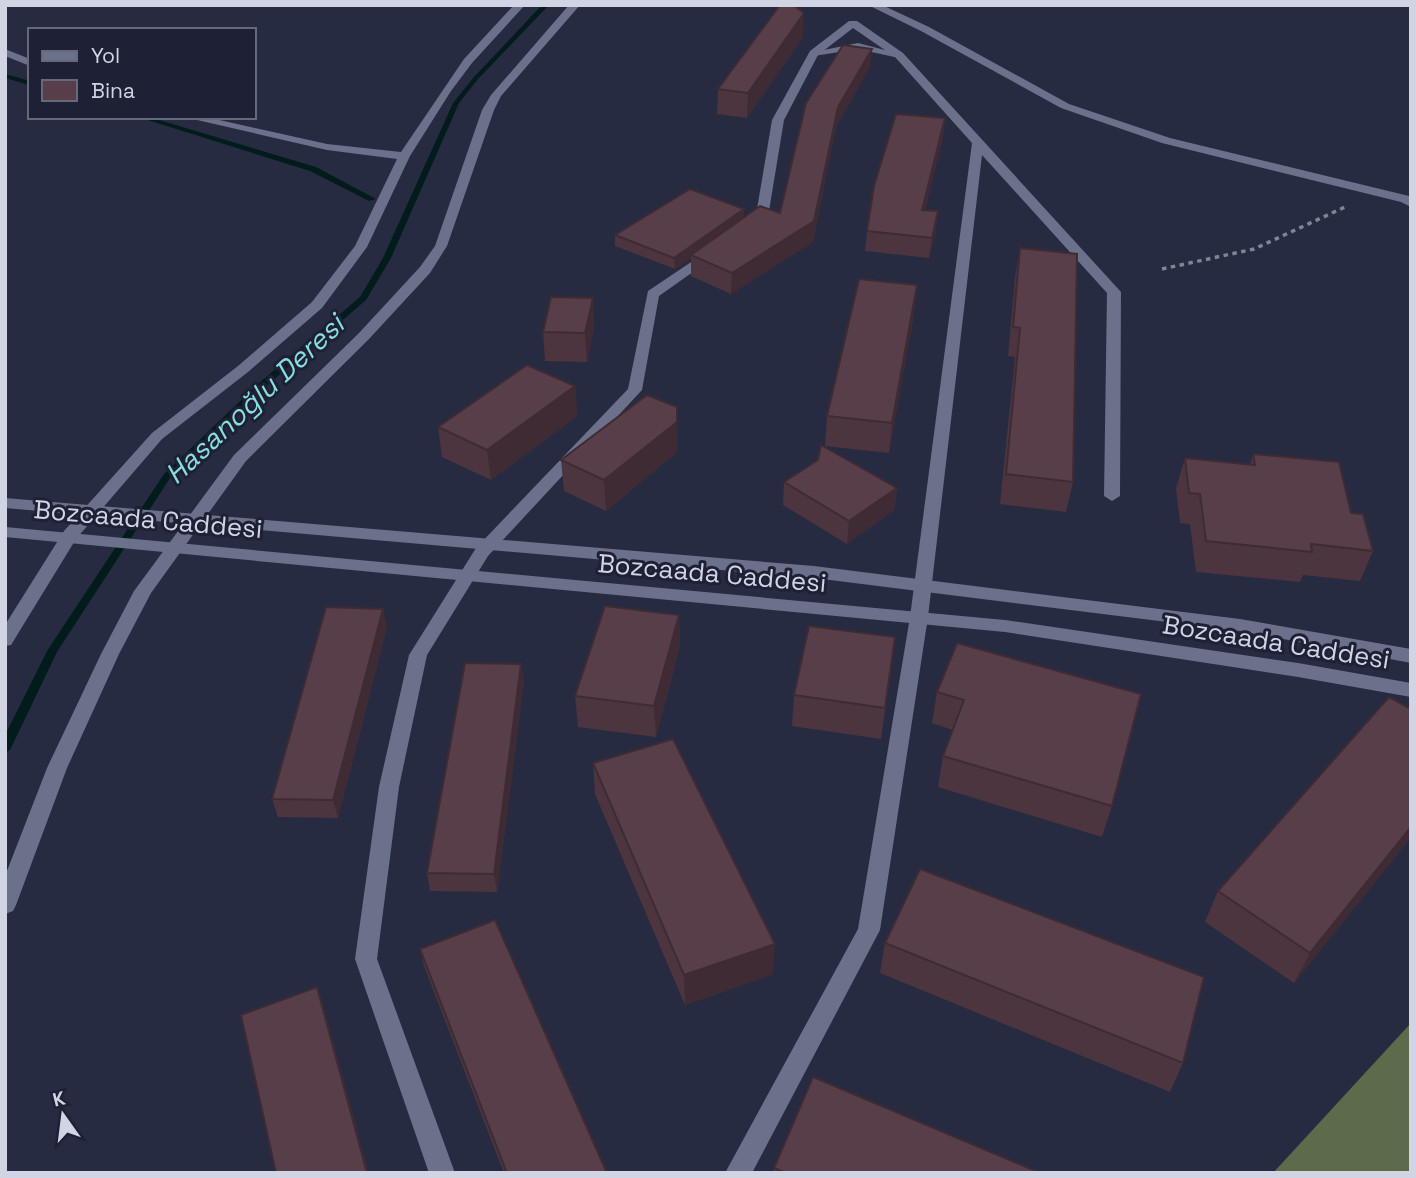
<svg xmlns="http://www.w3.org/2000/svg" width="1416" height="1178" viewBox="0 0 1416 1178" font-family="'Space Grotesk',sans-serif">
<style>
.forest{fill:#5d6b4a}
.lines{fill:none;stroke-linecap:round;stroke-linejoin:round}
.stream{fill:#021c1c;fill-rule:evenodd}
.path{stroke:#818497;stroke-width:3.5;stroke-dasharray:4.5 4.5;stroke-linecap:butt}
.service{fill:#6c718b;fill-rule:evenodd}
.minor{fill:#6c718b;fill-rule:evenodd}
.tertiary{fill:#6c718b;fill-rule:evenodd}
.wall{fill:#4c353f}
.shaded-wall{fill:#3e2b33}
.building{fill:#583e49;stroke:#3e2b33;stroke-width:2}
.labels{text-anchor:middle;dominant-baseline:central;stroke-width:6;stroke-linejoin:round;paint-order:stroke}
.street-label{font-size:26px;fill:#d1d4e3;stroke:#1e2136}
.water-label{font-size:28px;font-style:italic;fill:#88dedf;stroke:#1e2136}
</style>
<rect width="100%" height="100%" fill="#272b41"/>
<polygon class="forest" points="1411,1023 1411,1173 1273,1173"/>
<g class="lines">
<g class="stream">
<polygon points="542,5 549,5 478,79 459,103 391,258 366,300 264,388 170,478 57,652 11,748 9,751 5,752 5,735 47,651 164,474 258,384 360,297 383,258 453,103 474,77"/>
<polygon points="5,74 30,81 30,85 5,78"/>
<polygon points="138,117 149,117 316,167 376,199 369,201 310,171"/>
</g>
<polyline class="path" points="1162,269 1254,249 1345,207"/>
<g class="service">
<polygon points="849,21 857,21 903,53 1121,292 1120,496 1112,501 1104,496 1107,293 982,155 928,617 880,930 752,1173 725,1173 858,929 910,617 972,143 895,57 853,28 818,55 784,120 768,217 756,227 748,227 748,221 756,215 772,120 810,51"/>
<polygon points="709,250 714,251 714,257 659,296 642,390 488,556 427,655 399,787 377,959 455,1173 429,1173 355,959 379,787 409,655 476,548 628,389 648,291"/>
</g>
<g class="minor">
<polygon points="514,5 525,5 472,63 451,91 410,156 367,247 322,308 248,372 162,439 76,539 11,645 5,646 5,625 64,531 152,433 238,366 312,302 355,246 397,159 327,150 184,117 206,117 327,144 401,152 464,59"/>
<polygon points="569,5 580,5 501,96 494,110 447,246 430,273 369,339 246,461 151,593 119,654 67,768 16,905 13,911 5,914 5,876 47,768 101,654 134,591 234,455 359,333 420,267 435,246 482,110 491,95"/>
<polygon points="868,5 882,5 929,27 1069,104 1170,138 1409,196 1411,207 1401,202 1162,143 1061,108 921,31"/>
<polygon points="858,43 904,55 899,58 858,49 814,56 809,53"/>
<polygon points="5,49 30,59 30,66 5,56"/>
</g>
<g class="tertiary">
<polygon points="5,498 814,566 1240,619 1411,649 1411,663 1240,631 814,578 5,508"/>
<polygon points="5,527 1005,620 1298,663 1411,683 1411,697 1298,677 1005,632 5,537"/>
</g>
</g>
<g class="wall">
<polygon points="803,37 747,118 717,114 718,89"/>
<polygon points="870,67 836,127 813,242 731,294 691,276 691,258 675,269 615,246 615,235 780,213"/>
<polygon points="945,118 943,137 925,210 936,231 929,258 865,251 867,231"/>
<polygon points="1020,248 1073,482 1066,512 1000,504 1015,357 1008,356 1015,277"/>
<polygon points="593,298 594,327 587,362 545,361 543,332"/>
<polygon points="914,314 889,453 825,446 827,416"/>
<polygon points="575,386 577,416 491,480 442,457 438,427"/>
<polygon points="677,452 606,511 564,491 561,460"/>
<polygon points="1253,454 1351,513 1373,551 1360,581 1303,575 1300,582 1196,572 1190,524 1180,523 1176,488 1185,458 1250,464"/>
<polygon points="784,482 897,488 894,510 847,544 783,505"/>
<polygon points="383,609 387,627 338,818 278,817 272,799"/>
<polygon points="679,615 680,646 656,737 578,727 575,696"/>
<polygon points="957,643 1112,806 1102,837 938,787 943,756 953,730 932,723 937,692"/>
<polygon points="521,664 524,682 497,892 430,891 427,873"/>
<polygon points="891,668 881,739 792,726 794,695"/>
<polygon points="593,763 773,974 685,1005 595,794"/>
<polygon points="1411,837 1294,983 1205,922 1218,891"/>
<polygon points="885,943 1183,1063 1170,1092 880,973"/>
<polygon points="420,949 607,1173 504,1173 424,966"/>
<polygon points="774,1168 1038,1173 774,1173"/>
</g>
<g class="shaded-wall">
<polygon points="804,13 803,37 747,118 748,93"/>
<polygon points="872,49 870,67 836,127 813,242 731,294 732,273 814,221 838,107"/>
<polygon points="945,118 943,137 920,230 922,210"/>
<polygon points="744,209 744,220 691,255 691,258 675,269 674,258"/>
<polygon points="938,211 936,231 929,258 932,238"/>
<polygon points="917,285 914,314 889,453 892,423"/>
<polygon points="593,298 594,327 587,362 585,333"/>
<polygon points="575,386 577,416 491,480 487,450"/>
<polygon points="677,407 677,452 606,511 604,480"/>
<polygon points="897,488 894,510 847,544 849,521"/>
<polygon points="383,609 387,627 338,818 333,800"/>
<polygon points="679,615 680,646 656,737 654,706"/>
<polygon points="521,664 524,682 497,892 494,874"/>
<polygon points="1411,827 1411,837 1294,983 1310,953"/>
<polygon points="775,944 773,974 685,1005 684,975"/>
<polygon points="317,987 323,1004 369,1173 367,1173"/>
</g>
<g class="building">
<polygon points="780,5 793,5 804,13 748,93 718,89"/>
<polygon points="843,45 872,49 838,107 814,221 732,273 691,255 760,206 780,213 806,103"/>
<polygon points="896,114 945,118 922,210 938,211 932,238 867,231 874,186"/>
<polygon points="690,189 744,209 674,258 615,235"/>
<polygon points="1020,248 1077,254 1073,482 1006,474 1020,328 1013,327"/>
<polygon points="859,279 917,285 892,423 827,416"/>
<polygon points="551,297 593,298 585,333 543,332"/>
<polygon points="527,365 575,386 487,450 438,427"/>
<polygon points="647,395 677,407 677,422 604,480 561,460"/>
<polygon points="821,445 897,488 849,521 784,482 818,460"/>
<polygon points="1253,454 1339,462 1351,513 1363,514 1373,551 1311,544 1312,552 1206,541 1200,494 1189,493 1185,458 1255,465"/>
<polygon points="605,606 679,615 654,706 575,696"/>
<polygon points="326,607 383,609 333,800 272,799"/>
<polygon points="809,626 895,637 885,708 794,695"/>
<polygon points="957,643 1141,694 1112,806 943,756 964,700 937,692"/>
<polygon points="465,663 521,664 494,874 427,873"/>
<polygon points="1389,697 1411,709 1411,827 1310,953 1218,891"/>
<polygon points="673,739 775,944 684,975 593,763"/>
<polygon points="920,869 1204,977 1183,1063 885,943"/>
<polygon points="495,920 607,1173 507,1173 420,949"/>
<polygon points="317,987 367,1173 276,1173 241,1015"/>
<polygon points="813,1077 1038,1172 1038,1173 786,1173 774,1168"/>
</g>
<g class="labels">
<g class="street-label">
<text transform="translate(148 519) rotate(5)">Bozcaada Caddesi</text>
<text transform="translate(712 573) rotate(5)">Bozcaada Caddesi</text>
<text transform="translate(1276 642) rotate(9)">Bozcaada Caddesi</text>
</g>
<g class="water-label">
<text transform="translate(254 399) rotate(-43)">Hasanoğlu Deresi</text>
</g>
</g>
<rect width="1416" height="1178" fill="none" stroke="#d1d4e3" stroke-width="14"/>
<rect x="28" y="28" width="228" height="91" fill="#1e2136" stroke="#66697b" stroke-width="2"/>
<rect x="42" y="51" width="35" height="10" fill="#6c718b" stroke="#66697b" stroke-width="2"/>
<text x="91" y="63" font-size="21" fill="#d1d4e3">Yol</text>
<rect x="42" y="80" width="35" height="21" fill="#583e49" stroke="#66697b" stroke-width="2"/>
<text x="91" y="98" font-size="21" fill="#d1d4e3">Bina</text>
<g transform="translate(63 1115) rotate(346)" stroke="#1e2136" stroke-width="5" paint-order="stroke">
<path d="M0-5L12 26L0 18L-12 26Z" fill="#d1d4e3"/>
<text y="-10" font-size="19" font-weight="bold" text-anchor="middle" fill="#d1d4e3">K</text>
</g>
</svg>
